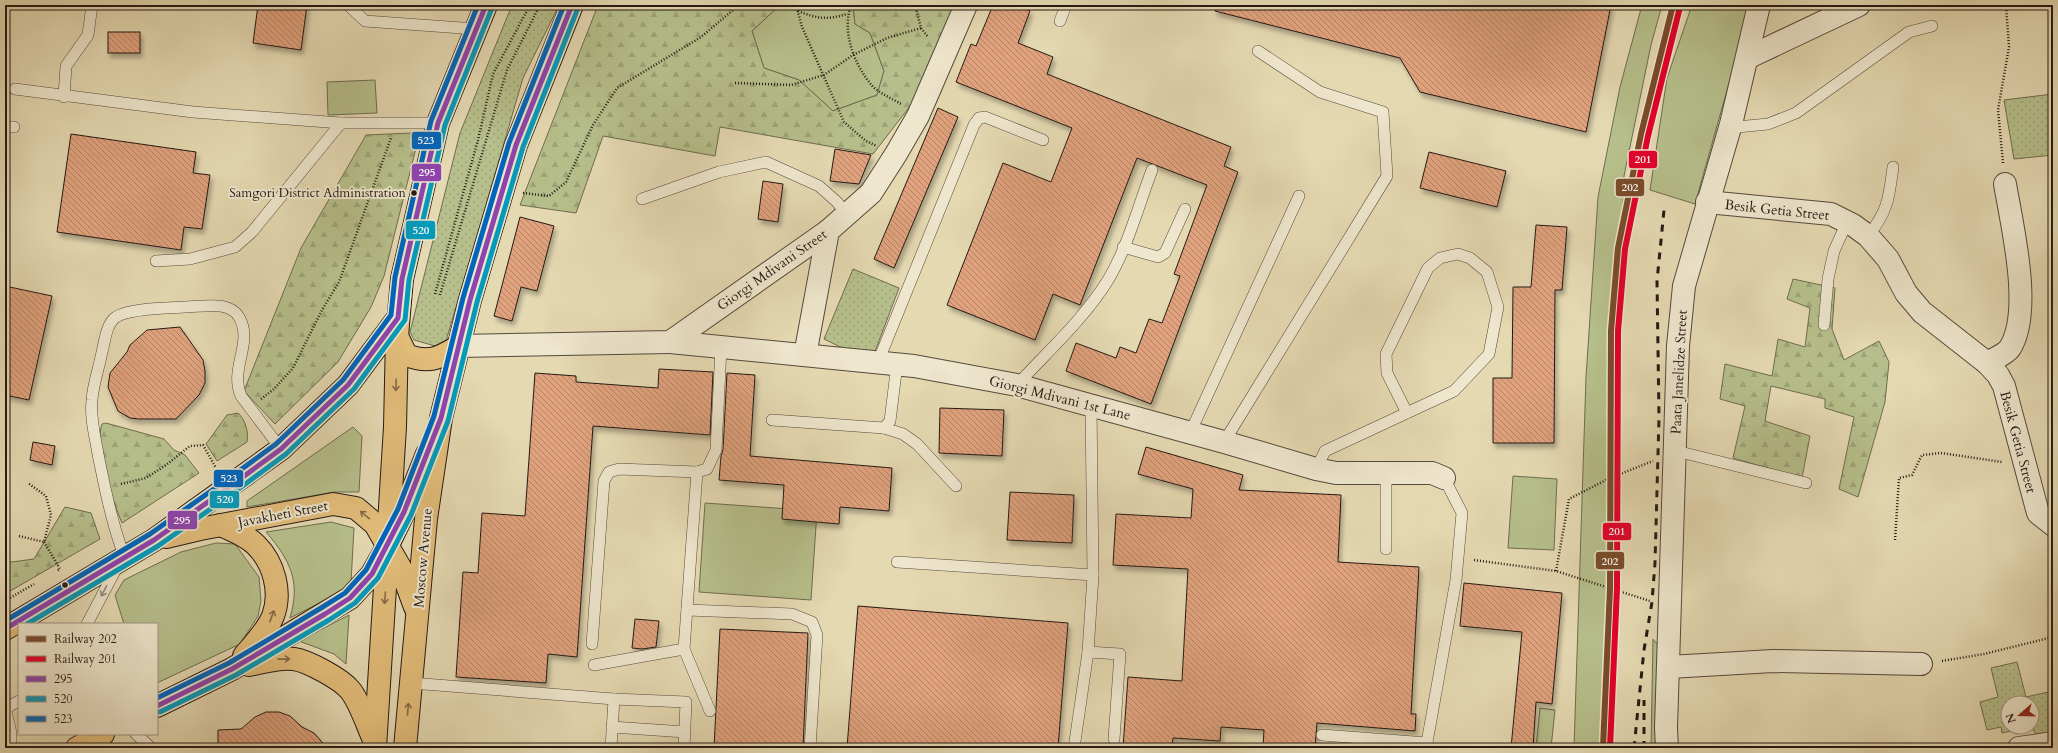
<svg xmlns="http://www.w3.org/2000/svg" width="2058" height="753" viewBox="0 0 2058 753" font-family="Cardo,serif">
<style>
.grass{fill:#b6bf8b;stroke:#6e6c50}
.forest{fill:url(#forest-firs);stroke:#6e6c50}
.park{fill:url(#park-dots);stroke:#6e6c50}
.building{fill:url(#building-back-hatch);stroke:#251914;filter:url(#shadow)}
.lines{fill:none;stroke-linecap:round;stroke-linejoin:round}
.lane-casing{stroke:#55493c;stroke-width:12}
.street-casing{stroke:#55493c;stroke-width:24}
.primary-casing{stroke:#251914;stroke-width:24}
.path{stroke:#251914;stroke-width:2.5;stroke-dasharray:1 2;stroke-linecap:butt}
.lane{stroke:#eee6cd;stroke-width:11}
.street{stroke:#eee6cd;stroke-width:22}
.primary{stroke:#e2bc79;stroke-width:22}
.rail{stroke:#251914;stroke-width:3;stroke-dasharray:7 7;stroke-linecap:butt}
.bus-1-casing{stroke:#eee6cd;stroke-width:8}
.bus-2-casing{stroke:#eee6cd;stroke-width:8}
.bus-3-casing{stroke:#eee6cd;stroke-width:8}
.bus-1{stroke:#8e44ad;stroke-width:5}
.bus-2{stroke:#049bbb;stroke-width:5}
.bus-3{stroke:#0065bd;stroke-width:5}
.rail-1-casing{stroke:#eee6cd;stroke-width:9}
.rail-2-casing{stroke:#eee6cd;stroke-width:9}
.rail-1{stroke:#7a4b2a;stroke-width:6}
.rail-2{stroke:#e4002b;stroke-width:6}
.oneway{stroke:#846a46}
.oneway2{stroke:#948a7a}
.bus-dot{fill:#251914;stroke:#eee6cd;stroke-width:1.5}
.labels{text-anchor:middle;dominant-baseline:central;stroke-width:4;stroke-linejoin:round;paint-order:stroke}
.bus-label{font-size:13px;fill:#251914;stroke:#eee6cd;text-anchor:end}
.street-label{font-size:14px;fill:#251914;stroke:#eee6cd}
.line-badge{stroke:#eee6cd;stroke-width:1.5}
.badge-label{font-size:11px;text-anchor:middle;font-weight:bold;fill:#fff}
</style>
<defs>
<pattern id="forest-firs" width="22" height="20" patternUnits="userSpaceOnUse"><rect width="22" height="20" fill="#b6bf8b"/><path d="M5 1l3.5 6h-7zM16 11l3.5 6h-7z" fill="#9ca477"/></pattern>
<pattern id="park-dots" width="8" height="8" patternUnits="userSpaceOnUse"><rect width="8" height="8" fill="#b6bf8b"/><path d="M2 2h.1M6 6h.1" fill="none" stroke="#9ca477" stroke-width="1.8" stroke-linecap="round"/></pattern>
<pattern id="building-back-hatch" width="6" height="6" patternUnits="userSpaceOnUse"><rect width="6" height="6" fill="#dfa27d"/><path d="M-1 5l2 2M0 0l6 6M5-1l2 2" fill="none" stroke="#b58365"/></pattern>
<filter id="shadow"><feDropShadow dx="2.5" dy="4.5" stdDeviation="2" flood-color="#0004"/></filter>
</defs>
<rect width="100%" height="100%" fill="#e5d9b2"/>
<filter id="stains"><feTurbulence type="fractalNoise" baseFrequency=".005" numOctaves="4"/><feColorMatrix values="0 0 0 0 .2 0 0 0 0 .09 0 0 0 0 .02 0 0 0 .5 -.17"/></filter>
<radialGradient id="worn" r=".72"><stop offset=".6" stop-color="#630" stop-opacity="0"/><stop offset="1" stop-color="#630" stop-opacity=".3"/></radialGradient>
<g class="grass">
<polygon points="780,5 853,5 855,24 870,33 884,71 877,95 833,111 799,80 764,68 752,31"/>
<polygon points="1642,5 1662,5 1651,45 1624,176 1617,369 1619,555 1612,678 1604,748 1574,748 1586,377 1598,197 1620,87"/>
<polygon points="1692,5 1751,5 1695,204 1650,190 1667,78"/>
<polygon points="375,80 377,113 328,115 327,82"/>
<polygon points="353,427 362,436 359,492 335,492 247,507 247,501"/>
<polygon points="1513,476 1557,479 1554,550 1508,548"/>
<polygon points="705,503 817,511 811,600 699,592"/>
<path d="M 331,522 L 354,528 L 351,582 L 337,594 L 290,618 C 301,581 290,560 266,532 Z"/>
<polygon points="216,543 235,544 259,577 261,601 258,616 240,644 157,683 157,624 124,624 115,595 124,580 181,552"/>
<polygon points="349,615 346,664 334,654 299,641"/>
<polygon points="1653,639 1658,645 1661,748 1651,748"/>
<polygon points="1540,708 1555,710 1551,748 1536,748"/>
</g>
<g class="forest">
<polygon points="598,5 638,5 638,7 664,5 780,5 752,31 764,68 799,80 833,111 877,95 884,71 870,33 855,24 853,5 956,5 918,96 873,154 720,127 715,156 603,136 576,213 520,205"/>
<polygon points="412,133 417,144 384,276 371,307 338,362 275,424 244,391 301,248 366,135"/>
<polygon points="1793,279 1835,288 1832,329 1844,360 1879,341 1889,362 1885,402 1858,497 1839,489 1854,417 1825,408 1825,399 1771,386 1765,421 1810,436 1802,478 1733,458 1745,406 1720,399 1725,364 1772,376 1778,339 1805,347 1810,308 1787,299"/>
<path d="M 238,413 C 245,419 249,432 247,442 L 217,461 L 206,444 L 227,415 Z"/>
<path d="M 106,423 L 164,439 L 174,450 L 185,455 L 199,473 L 122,523 C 113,502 94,445 102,424 Z"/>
<polygon points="65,507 91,513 100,539 5,594 5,560 12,562 34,559"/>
</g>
<g class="park">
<polygon points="512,5 559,5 523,78 446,341 435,346 414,340 410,332 460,133"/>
<polygon points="2053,94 2053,155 2014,159 2004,100"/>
<polygon points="853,269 899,288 871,362 824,339"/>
<polygon points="2017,662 2026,697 2053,691 2053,731 2037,735 2031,727 2032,703 2008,703 2008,727 2028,727 2002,733 2001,727 1987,730 1980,702 1998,697 1991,668"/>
</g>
<g class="building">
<polygon points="258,5 307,5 301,50 253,43"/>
<polygon points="993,5 1015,5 1030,11 1018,43 1053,57 1047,74 1231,147 1224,166 1238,172 1151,404 1066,371 1076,343 1116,358 1120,347 1136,353 1149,319 1162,323 1180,276 1174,274 1207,185 1137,158 1080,305 1053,294 1035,340 947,305 1003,163 1051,182 1072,128 956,82 971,44 976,46"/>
<polygon points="1216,5 1611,5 1586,132 1420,92 1400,58 1215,11"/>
<rect x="108" y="32" width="32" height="21"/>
<polygon points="938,108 958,117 894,268 874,259"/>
<polygon points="71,134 196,152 193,173 210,175 202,229 184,227 181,250 57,232"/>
<polygon points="835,149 871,155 859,184 830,181"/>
<polygon points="1429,152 1506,171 1497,207 1420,188"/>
<polygon points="763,181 783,184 778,222 758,219"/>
<polygon points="520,217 554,226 537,291 521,287 512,321 494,316"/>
<polygon points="1536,225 1567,227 1562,290 1555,290 1554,443 1493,443 1493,378 1512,378 1513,287 1531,287"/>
<polygon points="5,286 52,296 29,400 5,395"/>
<polygon points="180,327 203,360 205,371 205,383 199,395 176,419 139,419 130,418 118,411 108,387 110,373 127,352 130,345 147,330"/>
<polygon points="659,369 713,372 710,435 593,426 577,657 548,654 546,683 456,677 463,572 478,573 482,513 525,516 535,373 576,376 576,382 658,388"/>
<polygon points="727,373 755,375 750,456 892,468 889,511 840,507 839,524 782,519 784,485 719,480 721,456 723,450"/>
<polygon points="940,408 1004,410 1002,456 939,453"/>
<polygon points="33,442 55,446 52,465 30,460"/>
<polygon points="1146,447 1243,475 1239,490 1341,495 1338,562 1419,567 1411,714 1416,714 1415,731 1317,723 1315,748 1263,748 1264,730 1221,727 1220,741 1173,738 1172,748 1123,748 1128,677 1182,681 1188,569 1113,565 1116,514 1191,518 1193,489 1138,474"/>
<polygon points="1010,492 1074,495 1072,543 1007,540"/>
<polygon points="1464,583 1562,593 1552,704 1536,702 1533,748 1511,748 1522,632 1460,626"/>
<polygon points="858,606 1068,623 1058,748 847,748"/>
<polygon points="635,619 659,621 656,647 642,649 632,648"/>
<polygon points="720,629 808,633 803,748 714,748"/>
<polygon points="266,712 279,712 290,716 302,727 314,733 327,748 218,748 218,730 241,729 255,717"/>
</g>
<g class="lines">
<defs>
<g id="lane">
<polyline points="348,5 365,21 476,29"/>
<polyline points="1060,21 1066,5"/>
<polyline points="15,89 193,112 341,123 438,123"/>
<polyline points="64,97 66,66 88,35 92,5"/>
<polyline points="1731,124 1737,127 1768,124 1796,113 1909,32 1932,26"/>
<polyline points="5,127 14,127"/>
<polyline points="642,199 719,172 766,162 819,186 837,202 847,215"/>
<path d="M 1868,236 C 1888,211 1889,198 1893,167"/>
<polyline points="1123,247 1158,257 1165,253 1185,209"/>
<polyline points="156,261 190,259 235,247 252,232 341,123"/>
<polyline points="1824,325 1828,279 1834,251 1847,222"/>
<polyline points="878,362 974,125 979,118 985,117 1043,140"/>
<path d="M 1017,385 C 1048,351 1084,319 1108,280 C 1127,249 1139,204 1152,170"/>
<polyline points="1091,405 1093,575"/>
<polyline points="772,420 884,428 890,421 897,364"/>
<polyline points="884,428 903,434 917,444 956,486"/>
<polyline points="1190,433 1299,196"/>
<polyline points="1224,442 1387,176 1383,112 1320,92 1258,51"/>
<polyline points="1676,451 1806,483"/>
<polyline points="1316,469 1325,451 1454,391 1489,354 1498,307 1487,272 1470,258 1458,254 1440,258 1428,268 1386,354 1387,373 1407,413"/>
<polyline points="697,472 684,649 710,711"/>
<polyline points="1386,549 1386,473"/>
<path d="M 124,556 C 112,523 105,489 98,454 C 95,436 90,418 92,400 C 93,384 99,368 102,352 C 105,341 106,324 116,317 C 130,308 168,308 185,307 C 201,307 229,300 239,317 C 254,343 229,368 241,396 L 281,449"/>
<polyline points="897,562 1093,575 1088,652 1074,748"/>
<polyline points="687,610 792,614 812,622 817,635 810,748"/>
<polyline points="87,624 117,567"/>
<polyline points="592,644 604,481 609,472 619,469 697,472 707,469 716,450 721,347"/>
<polyline points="1088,652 1120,654 1114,739"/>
<polyline points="594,665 684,649"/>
<polyline points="411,683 614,699 611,748"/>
<polyline points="614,699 686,702 684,748"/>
<polyline points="5,707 11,733 11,748"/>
<polyline points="6,708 19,701"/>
<polyline points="612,727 685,732"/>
<polyline points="136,734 151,748"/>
<polyline points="1322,735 1427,743"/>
<polyline points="1426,748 1456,580 1462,513 1444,478"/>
</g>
<g id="street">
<polyline points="1747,58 1859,5"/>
<polyline points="1707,202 1831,214 1853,225 1868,236 1888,259 1906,293 1922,312 1987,363 1998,375 2004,386 2038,513 2053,525"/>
<polyline points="670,342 914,366 1017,385 1224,442 1316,469 1336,473 1432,473 1444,478"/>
<polyline points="459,346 670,342 828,231 871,193 896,154 918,116 966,5"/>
<polyline points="805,355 828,231"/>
<path d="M 1987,363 C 1994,359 2006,354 2010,348 C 2033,311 2012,226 2005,184"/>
<polyline points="1669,667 1773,661 1921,664"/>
<polyline points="1667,748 1666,728 1678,346 1684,286 1731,124 1759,5"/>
<polyline points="2019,748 2053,743"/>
</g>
<g id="primary">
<path d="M 397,336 L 406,355 C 430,364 439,358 459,346"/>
<path d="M 221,525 C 233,531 246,535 256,545 C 274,563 282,592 273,616 C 267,631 254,644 244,656"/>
<polyline points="166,537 200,529 333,504 356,508 375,524 401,569 415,607"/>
<polyline points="5,629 154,540 281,449 348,385 398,318"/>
<path d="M 249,665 C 264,662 279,657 294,659 C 308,661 341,679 350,690 C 360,702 367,725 374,740"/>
<polyline points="157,706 232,669 350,598 372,574 388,545 404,512 427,454"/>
<polyline points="77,748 103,734"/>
<polyline points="375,748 395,427 397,336 402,279 438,123 486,5"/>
<polyline points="405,748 426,519 441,418 470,300 516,145 572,5"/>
</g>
</defs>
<use href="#lane" class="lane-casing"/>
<use href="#street" class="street-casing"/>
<use href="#primary" class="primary-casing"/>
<g class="path">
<polyline points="796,5 802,27 844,122 866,141 877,146"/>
<path d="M 851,5 C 842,31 853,62 870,83 C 876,92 891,98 901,104"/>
<polyline points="915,5 921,28 928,37"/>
<path d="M 798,11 C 818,19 827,20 847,14"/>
<polyline points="735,83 791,85 824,75 853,55 887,38 921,28"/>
<polyline points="2003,163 1998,110 2009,47 2006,5"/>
<polyline points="523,193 549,196 566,182 593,125 617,88 701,37 739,5"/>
<polyline points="435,294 478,140 493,74 530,5"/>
<polyline points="440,295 507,70 540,5"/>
<polyline points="261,399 274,389 293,368 322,310 339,282 391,138"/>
<polyline points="121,484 146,478 166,465 190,446 203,445 216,468"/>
<polyline points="19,536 44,542 51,515 46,496 28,483"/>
<polyline points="1895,540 1899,478 1912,475 1922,455 1941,453 2002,462"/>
<polyline points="44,542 60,569 57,571"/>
<polyline points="1474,560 1556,571 1650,601"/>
<polyline points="1556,571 1569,499 1610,478 1653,461"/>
<polyline points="5,601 34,584"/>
<polyline points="1942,661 1984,654 2053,637"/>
</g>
<use href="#lane" class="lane"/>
<use href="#street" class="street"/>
<use href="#primary" class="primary"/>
<g class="rail">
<polyline points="1634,748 1644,650 1652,602 1655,563 1659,418 1657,281 1664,210"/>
<polyline points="1644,748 1644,700"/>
</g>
<defs>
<g id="bus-1">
<polyline points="5,629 154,540 225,490 281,449 348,385 398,318 402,279 438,123 486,5"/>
<polyline points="157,706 232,669 325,614 350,598 372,574 404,512 441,418 470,300 516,145 572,5"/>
</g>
<g id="bus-2">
<polyline points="27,624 158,546 229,496 286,454 354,389 405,320 409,280 445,125 492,8"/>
<polyline points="160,712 236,675 329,620 355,603 378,578 411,515 448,421 477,302 523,147 578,8"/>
</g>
<g id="bus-3">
<polyline points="5,621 150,534 221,484 276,444 343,380 391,315 395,277 431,121 478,5"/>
<polyline points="157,698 229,663 321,608 345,593 366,570 398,509 434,416 463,298 509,143 564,5"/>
</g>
</defs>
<use href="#bus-1" class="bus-1-casing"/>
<use href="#bus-2" class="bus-2-casing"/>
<use href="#bus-3" class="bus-3-casing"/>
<use href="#bus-1" class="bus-1"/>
<use href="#bus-2" class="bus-2"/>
<use href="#bus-3" class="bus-3"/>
<defs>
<polyline id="rail-1" points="1603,748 1610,588 1611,331 1618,248 1641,134 1673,5"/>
<polyline id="rail-2" points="1610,748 1617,588 1618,331 1625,249 1648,136 1680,7"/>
</defs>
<use href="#rail-1" class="rail-1-casing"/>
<use href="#rail-2" class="rail-2-casing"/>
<use href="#rail-1" class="rail-1"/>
<use href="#rail-2" class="rail-2"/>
</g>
<defs><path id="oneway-shaft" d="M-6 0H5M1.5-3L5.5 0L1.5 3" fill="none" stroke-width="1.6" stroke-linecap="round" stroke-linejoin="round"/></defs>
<g class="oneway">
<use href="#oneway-shaft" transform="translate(396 385) rotate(92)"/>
<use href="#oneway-shaft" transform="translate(365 515) rotate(-141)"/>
<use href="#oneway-shaft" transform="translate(385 598) rotate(94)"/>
<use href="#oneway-shaft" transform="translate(272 616) rotate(-70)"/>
<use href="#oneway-shaft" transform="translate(284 659) rotate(-1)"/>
<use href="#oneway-shaft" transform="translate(408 709) rotate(-85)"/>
</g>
<use class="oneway2" href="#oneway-shaft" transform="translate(104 591) rotate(117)"/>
<g class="bus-dot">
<circle cx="414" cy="193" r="3.5"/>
<circle cx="65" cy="585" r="3.5"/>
</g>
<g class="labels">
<g class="bus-label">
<text x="406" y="193">Samgori District Administration</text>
</g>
<g class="street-label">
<text transform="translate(1777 210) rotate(6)">Besik Getia Street</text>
<text transform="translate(772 270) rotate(-35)">Giorgi Mdivani Street</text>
<text transform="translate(1679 372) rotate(-87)">Paata Janelidze Street</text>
<text transform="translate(1060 398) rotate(14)">Giorgi Mdivani 1st Lane</text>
<text transform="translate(2018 442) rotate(75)">Besik Getia Street</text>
<text transform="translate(283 514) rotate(-11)">Javakheti Street</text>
<text transform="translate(423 558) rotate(-85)">Moscow Avenue</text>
</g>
</g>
<g class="line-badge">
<rect x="411" y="131" width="31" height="19" rx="4" fill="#0065bd"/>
<rect x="1628" y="150" width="30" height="19" rx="4" fill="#e4002b"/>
<rect x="411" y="163" width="31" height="19" rx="4" fill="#8e44ad"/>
<rect x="1615" y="178" width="30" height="19" rx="4" fill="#7a4b2a"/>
<rect x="405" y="220" width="31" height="20" rx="4" fill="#049bbb"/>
<rect x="213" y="469" width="31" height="19" rx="4" fill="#0065bd"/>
<rect x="209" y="490" width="31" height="19" rx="4" fill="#049bbb"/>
<rect x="167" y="510" width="31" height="20" rx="4" fill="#8e44ad"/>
<rect x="1602" y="522" width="30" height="19" rx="4" fill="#e4002b"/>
<rect x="1595" y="551" width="30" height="19" rx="4" fill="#7a4b2a"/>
</g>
<g class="badge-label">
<text x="426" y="144">523</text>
<text x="1643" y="163">201</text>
<text x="427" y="176">295</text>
<text x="1630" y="191">202</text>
<text x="421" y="234">520</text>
<text x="229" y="482">523</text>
<text x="225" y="503">520</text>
<text x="182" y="524">295</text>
<text x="1617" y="535">201</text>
<text x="1610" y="565">202</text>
</g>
<rect width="2058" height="753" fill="none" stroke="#e5d9b2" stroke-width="20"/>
<rect x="6" y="6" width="2046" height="741" fill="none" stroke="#251914" stroke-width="2"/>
<rect x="10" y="10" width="2038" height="733" fill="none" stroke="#251914"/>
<rect x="18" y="623" width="140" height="112" fill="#eee6cd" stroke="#9e9483"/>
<rect x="26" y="636" width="20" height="6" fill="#7a4b2a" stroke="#9e9483"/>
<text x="54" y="643" font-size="12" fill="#251914">Railway 202</text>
<rect x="26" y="656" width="20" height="6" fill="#e4002b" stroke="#9e9483"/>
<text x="54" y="663" font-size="12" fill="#251914">Railway 201</text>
<rect x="26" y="676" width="20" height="6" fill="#8e44ad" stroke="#9e9483"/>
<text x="54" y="683" font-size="12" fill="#251914">295</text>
<rect x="26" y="696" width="20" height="6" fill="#049bbb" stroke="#9e9483"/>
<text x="54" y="703" font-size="12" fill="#251914">520</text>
<rect x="26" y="716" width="20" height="6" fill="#0065bd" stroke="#9e9483"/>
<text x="54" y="723" font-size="12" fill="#251914">523</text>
<g transform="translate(2020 715) rotate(250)"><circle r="19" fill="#eee6cd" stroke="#9e9483"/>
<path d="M0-3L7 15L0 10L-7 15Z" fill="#8f2418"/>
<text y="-6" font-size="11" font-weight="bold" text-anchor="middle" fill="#251914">N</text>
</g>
<rect width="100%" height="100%" filter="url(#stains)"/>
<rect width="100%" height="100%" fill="url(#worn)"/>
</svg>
